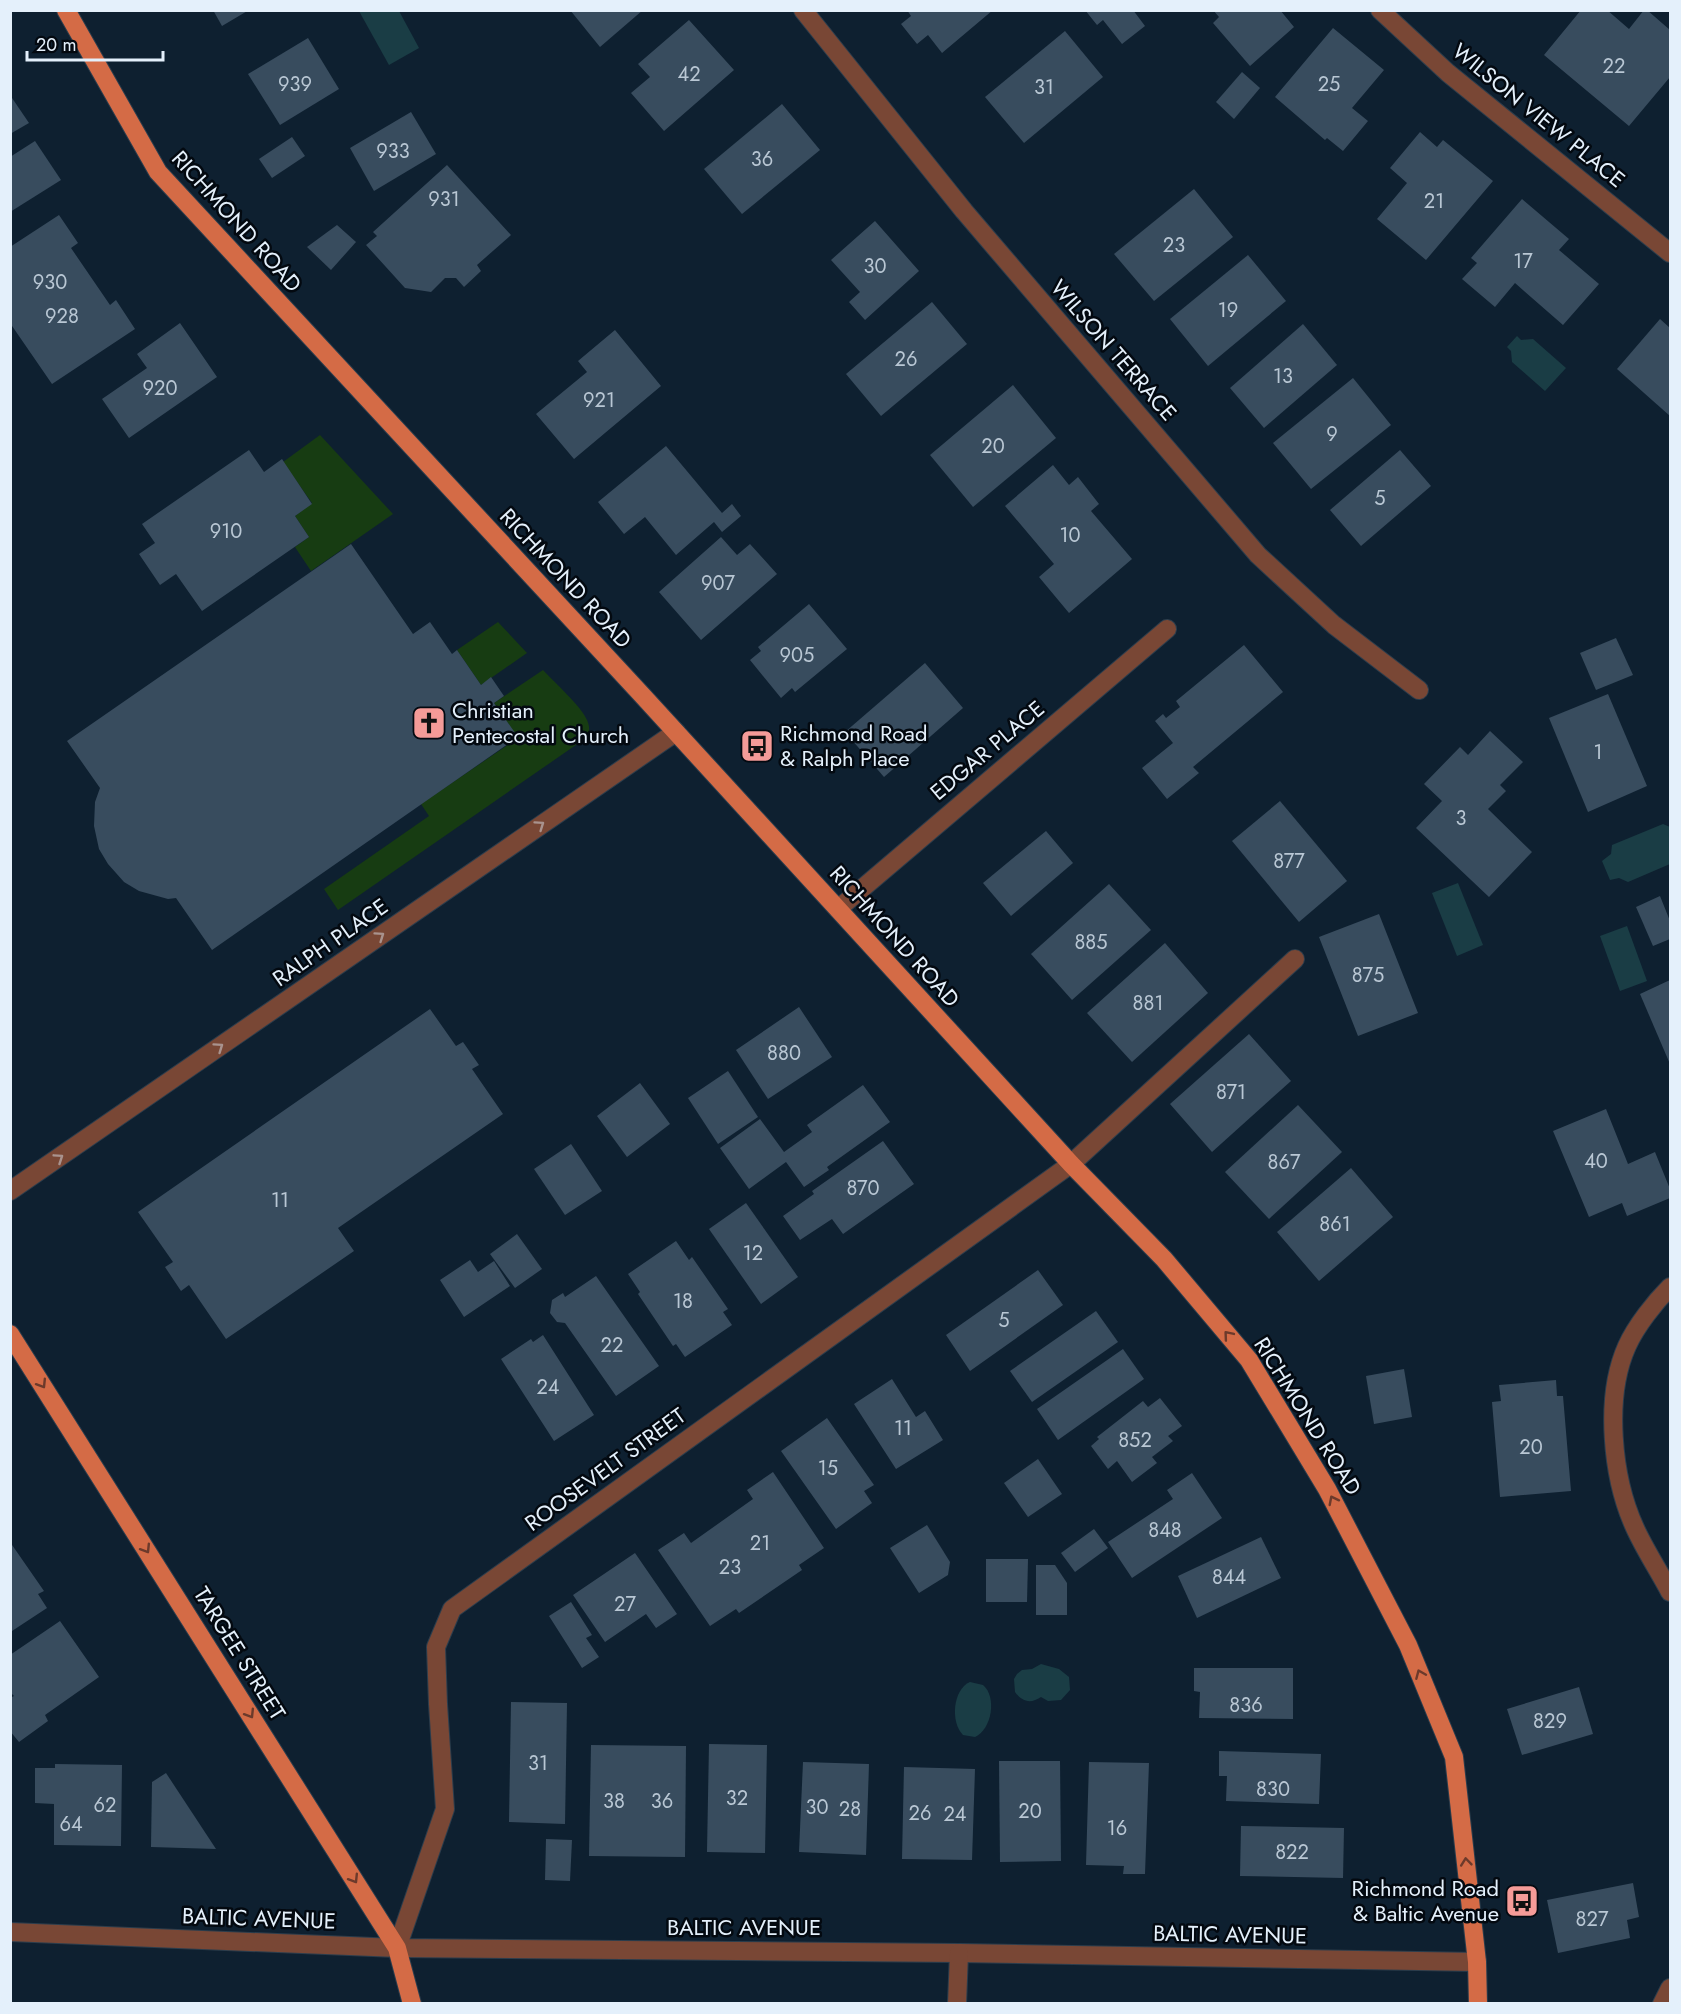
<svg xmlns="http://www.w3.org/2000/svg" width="1681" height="2014" viewBox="0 0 1681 2014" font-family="Jost,sans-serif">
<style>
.green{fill:#173c12}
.water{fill:#1a3d45}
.building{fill:#384c5e}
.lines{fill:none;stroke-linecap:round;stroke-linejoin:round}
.minor-casing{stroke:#2c3d4c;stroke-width:20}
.major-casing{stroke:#2c3d4c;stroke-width:20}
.minor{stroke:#794735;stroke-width:18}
.major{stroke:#d46b46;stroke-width:18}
.oneway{stroke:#a9938e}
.oneway2{stroke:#6c3a2b}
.labels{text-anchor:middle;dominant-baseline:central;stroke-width:5;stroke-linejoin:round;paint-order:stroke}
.number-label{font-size:20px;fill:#b9c7d4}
.street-label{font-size:22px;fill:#e4f0fb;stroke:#030910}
.poi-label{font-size:22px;fill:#e4f0fb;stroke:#030910;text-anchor:start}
</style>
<rect width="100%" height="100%" fill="#0e2030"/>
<g class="green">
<polygon points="320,435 393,514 311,571 295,547 309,537 295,516 312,503 283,462"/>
<polygon points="498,622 527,653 481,685 457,650"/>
<path d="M 543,670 C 555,683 581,706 587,720 C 590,727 590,732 586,738 L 338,910 L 324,889 L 429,816 L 421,804 L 518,738 L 494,703 Z"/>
</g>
<g class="water">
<polygon points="359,11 399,11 419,48 389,65"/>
<polygon points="1517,336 1521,340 1533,339 1566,368 1545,391 1512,362 1511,351 1507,347"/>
<polygon points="1663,824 1670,827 1670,864 1628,882 1619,878 1610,880 1602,861 1611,854 1612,845"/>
<polygon points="1458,883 1483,945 1457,956 1432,893"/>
<polygon points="1627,926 1647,981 1620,991 1600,936"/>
<path d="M 1041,1664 L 1059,1669 L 1069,1677 L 1070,1690 L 1061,1700 L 1048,1701 L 1041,1697 C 1031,1704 1022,1702 1015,1692 L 1014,1679 L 1017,1674 L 1022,1670 L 1032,1669 Z"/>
<path d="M 970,1682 L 983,1685 C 997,1697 992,1729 975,1737 L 963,1735 C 950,1722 953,1689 970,1682 Z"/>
</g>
<g class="building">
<polygon points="213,10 249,10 222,26"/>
<polygon points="570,10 643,10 600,47"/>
<polygon points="907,10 993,10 942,53 928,35 917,44 901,24 911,16"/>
<polygon points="1085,10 1133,10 1145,26 1122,44 1103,20 1097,25"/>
<polygon points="1213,10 1280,10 1294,27 1250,66 1213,23 1219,17"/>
<polygon points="1581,10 1607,10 1629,29 1644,10 1647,10 1670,30 1670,77 1629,126 1544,55"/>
<polygon points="689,20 734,70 664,131 631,93 650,77 638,64"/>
<polygon points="1333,28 1384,70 1352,108 1368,121 1343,151 1327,138 1325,140 1275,97"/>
<polygon points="1065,31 1103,77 1024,143 985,97"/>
<polygon points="308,38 339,89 280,125 248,74"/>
<polygon points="1242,72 1260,88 1234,119 1216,102"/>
<polygon points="10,95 29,123 10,134"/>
<polygon points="782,104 820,150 742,214 704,169"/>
<polygon points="411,112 436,154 374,191 350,148"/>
<polygon points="1420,132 1437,147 1443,140 1493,181 1426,260 1377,219 1407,183 1390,168"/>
<polygon points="292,137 305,156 272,178 259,159"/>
<polygon points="35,141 61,180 10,212 10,157"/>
<polygon points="447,165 511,235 477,265 481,271 464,287 456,278 445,278 431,292 405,288 366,245 377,236 373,232"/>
<polygon points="1194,189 1233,237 1154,301 1114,254"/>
<polygon points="1522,199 1569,239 1559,250 1599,284 1563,325 1515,283 1495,307 1462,279 1477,263 1471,258"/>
<polygon points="59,215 78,243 71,248 110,305 116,300 135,329 52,384 10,323 10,247"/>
<polygon points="875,221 919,271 865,320 849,302 860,292 831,260"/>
<polygon points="337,225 356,242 331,270 307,247"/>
<polygon points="1248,255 1286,301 1208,366 1170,319"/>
<polygon points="932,302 967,344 881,416 846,374"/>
<polygon points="1660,319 1670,328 1670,416 1617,369"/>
<polygon points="180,323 217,377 129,438 102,399 147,368 137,354"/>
<polygon points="1303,324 1337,365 1264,428 1230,388"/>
<polygon points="615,330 661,386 574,459 536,414 587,372 578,361"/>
<polygon points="1353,378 1391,425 1311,489 1273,443"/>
<polygon points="1013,385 1056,438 973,507 930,455"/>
<polygon points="666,446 722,513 732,504 741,516 722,532 714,522 676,555 645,517 624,534 598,502"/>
<polygon points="249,450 264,472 282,459 312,504 295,516 309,537 202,611 176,574 160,585 139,554 155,543 142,524"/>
<polygon points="1400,450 1431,486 1361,546 1330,510"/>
<polygon points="1053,465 1069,485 1078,477 1099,504 1091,511 1132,559 1069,613 1039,577 1054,564 1005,506"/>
<polygon points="721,537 737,555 750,544 777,574 701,640 659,592"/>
<polygon points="351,544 413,634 430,622 452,654 457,650 481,685 491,677 504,696 494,703 518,737 212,950 176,898 168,899 139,891 124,882 108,864 99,849 94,826 95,802 100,788 67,741"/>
<polygon points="809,604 847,649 795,692 792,688 781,698 750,660 761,651 758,647"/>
<polygon points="1616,638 1633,675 1596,690 1580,653"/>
<polygon points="1244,645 1283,692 1193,767 1199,773 1167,799 1142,768 1173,743 1155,721 1163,714 1166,718 1180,707 1176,701"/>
<polygon points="925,663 963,708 884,777 845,732"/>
<polygon points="1608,694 1647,786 1588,812 1549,718"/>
<polygon points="1490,731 1523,762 1500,785 1506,791 1488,809 1532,852 1489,897 1416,828 1442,801 1424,784 1460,747 1468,755"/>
<polygon points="1280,801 1347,881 1299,922 1232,841"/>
<polygon points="1046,831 1073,863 1011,916 983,883"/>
<polygon points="1109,884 1151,930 1072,1000 1031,954"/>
<polygon points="1660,896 1670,921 1670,939 1653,946 1636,907"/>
<polygon points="1379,914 1418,1013 1358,1036 1319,937"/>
<polygon points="1165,943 1208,993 1132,1062 1087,1013"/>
<polygon points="1670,980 1670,1064 1640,994"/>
<polygon points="799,1007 832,1057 768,1099 736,1050"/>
<polygon points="430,1009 456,1046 463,1042 479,1065 472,1069 503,1114 338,1228 354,1251 226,1339 189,1285 181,1291 165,1267 173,1262 138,1212"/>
<polygon points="1249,1034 1291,1081 1212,1152 1170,1104"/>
<polygon points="728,1071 758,1117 718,1144 688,1098"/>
<polygon points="640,1083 670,1124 627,1157 597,1116"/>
<polygon points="863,1085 890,1122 827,1167 829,1170 804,1187 786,1162 749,1189 720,1148 760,1119 784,1152 812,1132 807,1125"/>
<polygon points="1298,1105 1342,1152 1269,1219 1225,1172"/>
<polygon points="1606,1109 1628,1164 1655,1152 1670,1189 1670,1198 1627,1216 1622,1203 1589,1217 1553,1131"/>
<polygon points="883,1141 914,1184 843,1234 832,1219 800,1240 783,1216 814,1194 812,1191"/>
<polygon points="571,1144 602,1191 565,1215 534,1169"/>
<polygon points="1351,1168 1393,1217 1319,1281 1277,1232"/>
<polygon points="746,1203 798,1277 761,1304 709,1229"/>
<polygon points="517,1234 542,1269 515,1288 490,1254"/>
<polygon points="676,1241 689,1260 692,1257 728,1309 723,1312 732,1325 685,1357 676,1344 673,1346 638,1294 640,1292 628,1274"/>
<polygon points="470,1260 478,1272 494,1261 510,1286 464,1317 440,1280"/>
<polygon points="1038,1270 1063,1305 970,1371 946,1335"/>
<polygon points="596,1276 659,1366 616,1396 565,1323 557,1322 550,1313 552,1300 563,1293 565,1297"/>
<polygon points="1096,1311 1118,1342 1032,1402 1010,1371"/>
<polygon points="543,1335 594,1415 554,1441 501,1359 531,1339 533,1342"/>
<polygon points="1123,1349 1144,1379 1058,1440 1037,1409"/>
<polygon points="1404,1369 1412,1417 1374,1424 1366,1376"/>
<polygon points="892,1379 916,1417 925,1411 943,1440 896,1469 854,1404"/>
<polygon points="1556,1380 1557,1396 1563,1396 1571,1491 1500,1497 1492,1402 1501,1401 1499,1385"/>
<polygon points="1160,1398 1182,1426 1168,1436 1173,1441 1152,1457 1157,1463 1132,1482 1117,1461 1108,1469 1091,1446 1099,1439 1097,1437 1143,1401 1148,1407"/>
<polygon points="827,1418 874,1485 864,1491 872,1503 836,1529 781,1451"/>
<polygon points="1038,1459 1062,1494 1028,1517 1004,1483"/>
<polygon points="773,1472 824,1548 799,1565 802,1570 739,1613 736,1609 710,1626 658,1550 684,1533 691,1543 753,1499 747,1490"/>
<polygon points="1192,1473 1222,1518 1132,1578 1108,1542 1173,1499 1167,1490"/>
<polygon points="927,1525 950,1562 948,1575 919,1593 890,1548"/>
<polygon points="1094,1529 1108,1548 1075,1572 1061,1553"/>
<polygon points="1261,1537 1281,1578 1197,1618 1178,1576"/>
<polygon points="10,1542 44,1591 38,1594 47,1608 12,1631 10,1629"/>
<polygon points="635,1553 677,1614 656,1628 646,1614 605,1642 573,1595"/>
<polygon points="986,1559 1028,1559 1027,1602 986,1602"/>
<polygon points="1036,1565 1055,1565 1067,1583 1067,1615 1036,1615"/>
<polygon points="571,1602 592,1635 586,1638 599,1657 582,1668 549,1616"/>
<polygon points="60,1621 99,1677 45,1715 48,1721 19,1742 10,1731 10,1698 14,1696 10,1692 10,1655"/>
<polygon points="1194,1668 1293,1668 1293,1719 1199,1718 1200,1692 1194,1691"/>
<polygon points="1579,1687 1593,1734 1522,1755 1507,1709"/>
<polygon points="511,1702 567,1703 565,1824 509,1822"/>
<polygon points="709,1744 767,1745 765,1853 707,1852"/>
<polygon points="591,1745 686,1746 685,1857 589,1856"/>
<polygon points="1219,1751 1321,1754 1319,1804 1226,1801 1227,1776 1219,1776"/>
<polygon points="999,1761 1060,1761 1061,1861 1000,1862"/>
<polygon points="803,1762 869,1764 866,1855 799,1852"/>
<polygon points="1089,1762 1149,1763 1145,1874 1123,1874 1124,1866 1086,1865"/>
<polygon points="55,1764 122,1765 121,1846 54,1845 54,1804 35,1803 35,1768 55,1768"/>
<polygon points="904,1767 975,1769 972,1860 902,1859"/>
<polygon points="166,1773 216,1849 151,1847 152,1782"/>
<polygon points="1241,1826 1344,1828 1343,1878 1240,1876"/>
<polygon points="546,1839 572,1840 570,1881 545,1880"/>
<polygon points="1633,1883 1639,1917 1627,1920 1630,1938 1558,1953 1547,1900"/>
</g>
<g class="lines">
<defs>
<g id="minor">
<polyline points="803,10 964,211 1258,555 1334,625 1419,690"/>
<polyline points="1380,10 1448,73 1670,253"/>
<polyline points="838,909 1167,629"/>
<polyline points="10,1191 676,732"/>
<path d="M 1670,1287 C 1655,1302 1636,1326 1627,1346 C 1604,1397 1612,1478 1635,1528 C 1645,1550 1659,1571 1670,1592"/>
<polyline points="10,1932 397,1948 959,1953 1477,1962"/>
<polyline points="397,1948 445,1809 438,1704 436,1647 452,1609 1071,1164 1295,959"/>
<polyline points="957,2004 959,1953"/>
<polyline points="1662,2004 1670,1988"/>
</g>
<g id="major">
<polyline points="66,10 158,172 642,695 1071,1164 1164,1259 1249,1360 1327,1489 1408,1645 1454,1757 1477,1962 1478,2004"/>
<polyline points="10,1334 397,1948 412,2004"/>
</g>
</defs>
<use href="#minor" class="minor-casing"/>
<use href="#major" class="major-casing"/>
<use href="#minor" class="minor"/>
<use href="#major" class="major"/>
</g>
<defs><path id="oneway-chevron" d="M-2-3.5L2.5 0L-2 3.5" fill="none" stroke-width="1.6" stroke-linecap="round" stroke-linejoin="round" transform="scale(1.5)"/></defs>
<g class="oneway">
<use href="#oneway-chevron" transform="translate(540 825) rotate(-35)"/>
<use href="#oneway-chevron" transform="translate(380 936) rotate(-35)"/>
<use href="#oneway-chevron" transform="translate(219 1047) rotate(-35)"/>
<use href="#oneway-chevron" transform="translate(59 1158) rotate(-34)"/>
</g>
<g class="oneway2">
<use href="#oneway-chevron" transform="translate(1228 1335) rotate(-130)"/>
<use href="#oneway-chevron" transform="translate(42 1384) rotate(58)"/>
<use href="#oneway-chevron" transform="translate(1333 1500) rotate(-117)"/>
<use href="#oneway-chevron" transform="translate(146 1549) rotate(58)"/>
<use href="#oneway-chevron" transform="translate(1420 1674) rotate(-113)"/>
<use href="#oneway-chevron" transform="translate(250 1714) rotate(58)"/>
<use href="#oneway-chevron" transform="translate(1466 1862) rotate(-96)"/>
<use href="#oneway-chevron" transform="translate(354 1879) rotate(58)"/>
</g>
<defs>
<symbol id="church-square" viewBox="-11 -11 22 22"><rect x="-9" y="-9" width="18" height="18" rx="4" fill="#f59b98" stroke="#030910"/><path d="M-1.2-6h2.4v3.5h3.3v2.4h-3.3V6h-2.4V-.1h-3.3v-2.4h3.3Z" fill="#111"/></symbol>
<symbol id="bus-square" viewBox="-11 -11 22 22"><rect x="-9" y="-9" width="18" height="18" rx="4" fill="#f59b98" stroke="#030910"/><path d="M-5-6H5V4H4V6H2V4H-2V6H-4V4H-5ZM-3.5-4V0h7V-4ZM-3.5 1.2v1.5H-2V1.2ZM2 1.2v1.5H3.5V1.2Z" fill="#111"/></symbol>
</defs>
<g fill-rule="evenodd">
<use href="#church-square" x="410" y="704" width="38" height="38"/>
<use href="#bus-square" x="738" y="727" width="38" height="38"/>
<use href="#bus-square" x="1503" y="1882" width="38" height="38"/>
</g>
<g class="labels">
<g class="number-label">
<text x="1614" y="66">22</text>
<text x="689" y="74">42</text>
<text x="295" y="84">939</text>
<text x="1329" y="84">25</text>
<text x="1044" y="87">31</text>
<text x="393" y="151">933</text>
<text x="762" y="159">36</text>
<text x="444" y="199">931</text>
<text x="1434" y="201">21</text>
<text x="1174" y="245">23</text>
<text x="1523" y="261">17</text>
<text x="875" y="266">30</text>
<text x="50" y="282">930</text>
<text x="1228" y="310">19</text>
<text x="62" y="316">928</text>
<text x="906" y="359">26</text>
<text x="1283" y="376">13</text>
<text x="160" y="388">920</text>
<text x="599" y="400">921</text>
<text x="1332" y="434">9</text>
<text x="993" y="446">20</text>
<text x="1380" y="498">5</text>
<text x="226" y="531">910</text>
<text x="1070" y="535">10</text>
<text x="718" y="583">907</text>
<text x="797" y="655">905</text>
<text x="1598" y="752">1</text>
<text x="1461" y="818">3</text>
<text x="1289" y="861">877</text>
<text x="1091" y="942">885</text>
<text x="1368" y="975">875</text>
<text x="1148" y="1003">881</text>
<text x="784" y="1053">880</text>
<text x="1231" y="1092">871</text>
<text x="1596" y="1161">40</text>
<text x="1284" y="1162">867</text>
<text x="863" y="1188">870</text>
<text x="280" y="1200">11</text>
<text x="1335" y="1224">861</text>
<text x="753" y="1253">12</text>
<text x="683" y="1301">18</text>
<text x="1004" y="1320">5</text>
<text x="612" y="1345">22</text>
<text x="548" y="1387">24</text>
<text x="903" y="1428">11</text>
<text x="1135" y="1440">852</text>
<text x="1531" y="1447">20</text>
<text x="828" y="1468">15</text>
<text x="1165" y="1530">848</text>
<text x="760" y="1543">21</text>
<text x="730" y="1567">23</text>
<text x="1229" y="1577">844</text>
<text x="625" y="1604">27</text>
<text x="1246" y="1705">836</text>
<text x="1550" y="1721">829</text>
<text x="538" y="1763">31</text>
<text x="1273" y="1789">830</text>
<text x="737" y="1798">32</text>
<text x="614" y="1801">38</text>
<text x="662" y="1801">36</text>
<text x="105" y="1805">62</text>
<text x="817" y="1807">30</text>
<text x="850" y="1809">28</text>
<text x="1030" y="1811">20</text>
<text x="920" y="1813">26</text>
<text x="955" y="1814">24</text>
<text x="71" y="1824">64</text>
<text x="1117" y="1828">16</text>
<text x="1292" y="1852">822</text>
<text x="1592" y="1919">827</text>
</g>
<g class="street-label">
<text transform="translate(1539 115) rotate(39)">WILSON VIEW PLACE</text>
<text transform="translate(237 221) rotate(48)">RICHMOND ROAD</text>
<text transform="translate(1114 350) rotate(49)">WILSON TERRACE</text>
<text transform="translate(566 578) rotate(47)">RICHMOND ROAD</text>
<text transform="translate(987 750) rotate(-40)">EDGAR PLACE</text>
<text transform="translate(895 936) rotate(48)">RICHMOND ROAD</text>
<text transform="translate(330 942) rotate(-35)">RALPH PLACE</text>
<text transform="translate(1308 1416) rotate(58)">RICHMOND ROAD</text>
<text transform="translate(605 1469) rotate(-36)">ROOSEVELT STREET</text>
<text transform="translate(240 1653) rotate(58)">TARGEE STREET</text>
<text transform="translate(259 1918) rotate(2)">BALTIC AVENUE</text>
<text x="744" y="1927">BALTIC AVENUE</text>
<text transform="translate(1230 1934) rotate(1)">BALTIC AVENUE</text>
</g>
<g class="poi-label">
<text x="452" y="710">Christian<tspan x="452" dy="25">Pentecostal Church</tspan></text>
<text x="780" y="733">Richmond Road<tspan x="780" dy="25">&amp; Ralph Place</tspan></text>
<text x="1499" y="1888" text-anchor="end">Richmond Road<tspan x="1499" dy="25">&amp; Baltic Avenue</tspan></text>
</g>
</g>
<rect width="1681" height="2014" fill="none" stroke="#e4f0fb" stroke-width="24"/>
<path d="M27 51v9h136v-9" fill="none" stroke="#e4f0fb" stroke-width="3"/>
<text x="36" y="51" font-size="18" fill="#e4f0fb" stroke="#030910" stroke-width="4.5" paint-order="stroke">20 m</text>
</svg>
